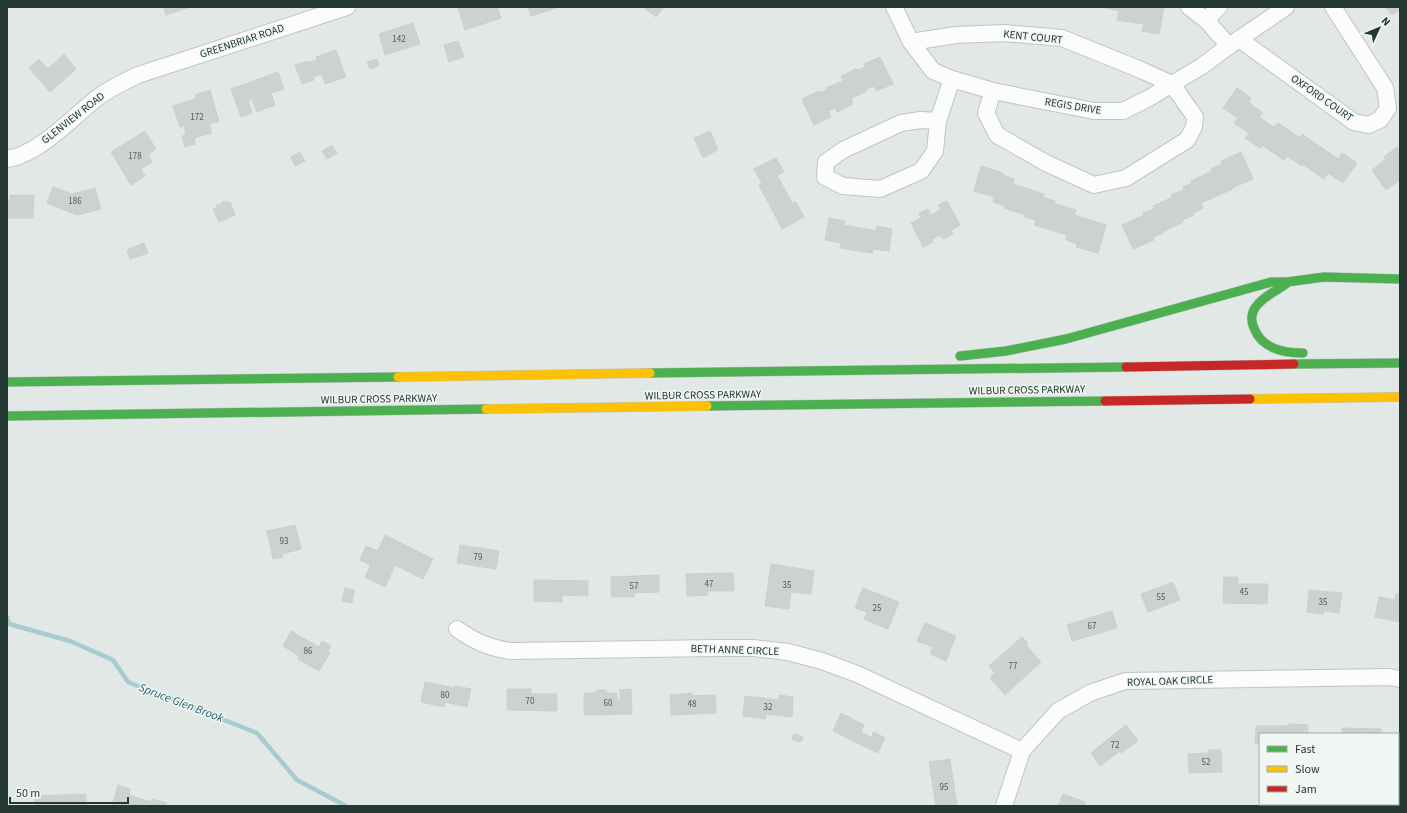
<svg xmlns="http://www.w3.org/2000/svg" width="1407" height="813" viewBox="0 0 1407 813" font-family="'Source Sans 3',sans-serif">
<style>
.lines{fill:none;stroke-linecap:round;stroke-linejoin:round}
.stream{stroke:#a6ccd2;stroke-width:4.5}
.building{fill:#cdd1cf;stroke:#cbd0ce}
.street-casing{stroke:#bfc5c2;stroke-width:18}
.fast-casing{stroke:#bcc4c1;stroke-width:10}
.slow-casing{stroke:#bcc4c1;stroke-width:10}
.jam-casing{stroke:#bcc4c1;stroke-width:10}
.street{stroke:#fbfcfb;stroke-width:16}
.fast{stroke:#4caf50;stroke-width:9}
.slow{stroke:#ffc107;stroke-width:9}
.jam{stroke:#c62828;stroke-width:9}
.labels{text-anchor:middle;dominant-baseline:central;stroke-width:3;stroke-linejoin:round;paint-order:stroke}
.number-label{font-size:9px;fill:#4e5e5a}
.street-label{font-size:11px;fill:#233833;stroke:#f0f7f3}
.water-label{font-size:12px;font-style:italic;fill:#23616e;stroke:#f0f7f3}
</style>
<rect width="100%" height="100%" fill="#e2e8e5"/>
<g class="lines">
<polyline class="stream" points="7,617 9,624 70,641 113,660 128,682 257,733 297,780 346,806"/>
</g>
<g class="building">
<polygon points="164,7 190,7 166,15"/>
<polygon points="463,7 497,7 501,18 465,30 458,8"/>
<polygon points="528,7 559,7 531,16"/>
<polygon points="643,7 664,7 656,17"/>
<polygon points="1101,7 1164,7 1159,34 1142,31 1144,24 1117,20 1119,11"/>
<polygon points="1385,7 1400,7 1400,9 1392,15"/>
<polygon points="413,23 420,44 385,55 379,34"/>
<polygon points="458,41 464,57 449,62 444,45"/>
<polygon points="336,50 346,77 325,84 322,74 313,77 314,80 302,84 295,65 308,61 308,63 317,60 316,57"/>
<polygon points="64,54 76,69 50,92 29,68 39,59 48,69"/>
<polygon points="880,57 893,84 876,91 874,86 866,89 867,91 851,98 853,104 837,112 835,108 828,111 831,117 814,125 802,99 819,91 819,93 827,90 826,88 843,81 841,76 855,69 858,70 865,67 864,64"/>
<polygon points="377,59 379,66 370,69 367,62"/>
<polygon points="278,72 284,89 271,93 275,105 257,112 252,99 248,101 252,113 241,117 231,89"/>
<polygon points="1237,88 1251,98 1248,102 1263,113 1259,117 1274,127 1278,123 1300,138 1302,134 1338,159 1342,153 1357,163 1343,183 1328,173 1324,179 1303,164 1302,166 1287,156 1284,160 1262,145 1260,148 1245,138 1249,133 1234,123 1238,118 1223,108"/>
<polygon points="210,90 219,121 209,124 212,133 194,138 195,144 185,147 182,136 186,135 184,126 180,127 173,106 196,99 195,95"/>
<polygon points="145,131 156,149 148,155 152,162 141,169 145,176 131,185 111,152"/>
<polygon points="710,131 718,150 704,157 702,156 694,138"/>
<polygon points="332,145 337,153 327,159 322,151"/>
<polygon points="1397,147 1400,151 1400,175 1398,177 1400,180 1386,190 1372,170 1386,159 1384,157"/>
<polygon points="300,152 305,161 295,166 291,157"/>
<polygon points="1241,152 1253,179 1232,188 1233,189 1201,203 1203,208 1193,213 1194,215 1182,220 1183,222 1164,231 1163,233 1153,237 1154,240 1133,249 1122,225 1144,215 1143,213 1154,209 1153,206 1173,197 1171,195 1184,190 1183,187 1192,183 1191,181 1212,171 1211,169 1222,164 1221,161"/>
<polygon points="776,158 784,172 777,175 792,203 796,202 804,217 782,229 759,185 762,183 754,169"/>
<polygon points="981,166 1003,173 1003,175 1014,179 1013,184 1044,194 1043,197 1055,201 1055,204 1076,210 1074,215 1106,225 1098,253 1076,247 1077,244 1066,240 1067,235 1034,225 1036,220 1025,217 1026,215 1004,208 1005,205 993,202 995,197 974,191"/>
<polygon points="53,187 72,194 95,188 101,209 77,215 47,203"/>
<polygon points="10,195 34,195 33,218 7,218 7,200 10,200"/>
<polygon points="947,201 960,225 951,230 953,234 943,239 940,235 932,239 933,242 923,247 911,223 921,218 919,213 928,209 931,215 941,210 938,205"/>
<polygon points="222,202 230,202 235,215 219,222 213,209 217,207 217,204 220,206"/>
<polygon points="829,218 845,221 844,225 876,231 877,226 892,229 889,251 873,249 872,253 840,248 841,243 825,240"/>
<polygon points="144,243 148,253 130,259 127,250"/>
<polygon points="295,525 301,549 282,554 283,557 273,559 267,531"/>
<polygon points="385,535 433,559 423,579 395,565 385,587 365,577 371,565 360,560 366,546 378,551"/>
<polygon points="460,545 499,551 496,569 457,563"/>
<polygon points="771,564 814,571 811,594 791,592 789,609 765,606"/>
<polygon points="733,573 734,591 708,591 708,595 687,596 686,574"/>
<polygon points="659,575 659,592 634,593 634,597 611,597 611,577"/>
<polygon points="1224,577 1238,577 1238,584 1268,584 1267,604 1223,603"/>
<polygon points="534,580 588,581 588,596 562,595 562,602 534,601"/>
<polygon points="1173,582 1180,600 1148,612 1141,594"/>
<polygon points="345,588 354,590 352,603 342,601"/>
<polygon points="863,588 899,602 888,629 864,619 867,612 855,608"/>
<polygon points="1309,590 1342,593 1339,613 1324,611 1323,614 1307,612"/>
<polygon points="1396,594 1400,594 1400,622 1375,617 1379,597 1395,600"/>
<polygon points="1112,611 1117,628 1072,641 1067,625"/>
<polygon points="925,623 956,636 946,661 930,654 933,647 917,641"/>
<polygon points="291,631 319,647 322,641 331,646 327,652 330,653 319,671 298,659 299,656 283,646"/>
<polygon points="1022,637 1028,644 1026,645 1041,662 1005,695 990,678 995,673 989,666"/>
<polygon points="425,682 455,688 455,686 471,689 467,707 445,702 444,707 421,702"/>
<polygon points="507,689 531,689 531,694 555,694 557,695 557,711 507,710"/>
<polygon points="631,689 632,714 584,715 584,693 597,693 597,690 606,690 606,693 617,693 617,700 620,700 620,690"/>
<polygon points="692,693 692,696 715,695 716,713 671,715 670,695"/>
<polygon points="779,695 793,697 792,717 766,714 766,719 743,716 745,696 779,700"/>
<polygon points="841,713 864,725 861,732 871,737 874,732 885,738 878,753 833,731"/>
<polygon points="1288,724 1308,725 1308,734 1260,734 1260,744 1255,744 1256,726 1288,726"/>
<polygon points="1126,725 1138,741 1121,753 1120,751 1100,766 1091,753"/>
<polygon points="1342,728 1381,729 1381,734 1342,734"/>
<polygon points="794,734 803,737 801,742 793,740 792,739"/>
<polygon points="1209,750 1221,750 1222,772 1189,773 1188,754 1209,753"/>
<polygon points="950,759 957,806 936,806 929,762"/>
<polygon points="118,785 130,789 129,795 151,802 152,799 167,803 166,806 112,806"/>
<polygon points="86,794 86,806 35,806 35,796"/>
<polygon points="1063,794 1085,802 1084,806 1058,806"/>
</g>
<g class="lines">
<defs>
<g id="street">
<polyline points="894,7 911,42 933,71 952,79 993,91 1094,111 1123,111 1149,98 1202,66 1229,46 1286,7"/>
<polyline points="1189,7 1206,20 1229,46"/>
<polyline points="1206,20 1219,7"/>
<polyline points="1239,39 1354,122 1368,125 1380,120 1388,108 1385,88 1333,7"/>
<polyline points="911,42 956,35 1004,33 1062,38 1141,70 1172,84 1195,117 1194,127 1187,140 1126,178 1094,185 1046,163 997,135 986,113 993,91"/>
<polyline points="938,121 921,120 901,123 843,150 826,162 825,177 843,186 880,189 921,171 935,151 938,121 952,79"/>
<path d="M 7,159 C 38,155 73,117 97,98 C 110,88 124,82 138,75 L 347,7"/>
<path d="M 457,629 C 476,642 487,647 510,651 L 718,648 L 753,648 L 788,652 L 822,661 L 857,674 L 1022,751"/>
<polyline points="1004,806 1022,751 1058,711 1090,693 1125,681 1389,677 1400,679"/>
</g>
<g id="fast">
<path d="M 1287,283 C 1277,291 1263,296 1255,308 C 1251,314 1251,322 1254,328 C 1262,349 1283,353 1303,353"/>
<polyline points="960,356 1006,351 1066,339 1271,282 1287,282 1324,277 1400,279"/>
<polyline points="1294,364 1400,363"/>
<polyline points="650,373 1126,367"/>
<polyline points="7,382 398,377"/>
<polyline points="707,406 1105,401"/>
<polyline points="7,416 486,409"/>
</g>
<g id="slow">
<polyline points="398,377 650,373"/>
<polyline points="1250,399 1400,397"/>
<polyline points="486,409 707,406"/>
</g>
<g id="jam">
<polyline points="1126,367 1294,364"/>
<polyline points="1105,401 1250,399"/>
</g>
</defs>
<use href="#street" class="street-casing"/>
<use href="#fast" class="fast-casing"/>
<use href="#slow" class="slow-casing"/>
<use href="#jam" class="jam-casing"/>
<use href="#street" class="street"/>
<use href="#fast" class="fast"/>
<use href="#slow" class="slow"/>
<use href="#jam" class="jam"/>
</g>
<g class="labels">
<g class="number-label">
<text x="399" y="39">142</text>
<text x="197" y="117">172</text>
<text x="135" y="156">178</text>
<text x="75" y="201">186</text>
<text x="284" y="541">93</text>
<text x="478" y="557">79</text>
<text x="709" y="584">47</text>
<text x="787" y="585">35</text>
<text x="634" y="586">57</text>
<text x="1244" y="592">45</text>
<text x="1161" y="597">55</text>
<text x="1323" y="602">35</text>
<text x="877" y="608">25</text>
<text x="1092" y="626">67</text>
<text x="308" y="651">86</text>
<text x="1013" y="666">77</text>
<text x="445" y="695">80</text>
<text x="530" y="701">70</text>
<text x="608" y="703">60</text>
<text x="692" y="704">48</text>
<text x="768" y="707">32</text>
<text x="1115" y="745">72</text>
<text x="1206" y="762">52</text>
<text x="944" y="787">95</text>
</g>
<g class="street-label">
<text transform="translate(1033 37) rotate(6)">KENT COURT</text>
<text transform="translate(242 41) rotate(-18)">GREENBRIAR ROAD</text>
<text transform="translate(1322 98) rotate(35)">OXFORD COURT</text>
<text transform="translate(1073 106) rotate(9)">REGIS DRIVE</text>
<text transform="translate(73 118) rotate(-38)">GLENVIEW ROAD</text>
<text transform="translate(1027 390) rotate(-1)">WILBUR CROSS PARKWAY</text>
<text transform="translate(703 395) rotate(-1)">WILBUR CROSS PARKWAY</text>
<text transform="translate(379 399) rotate(-1)">WILBUR CROSS PARKWAY</text>
<text transform="translate(735 650) rotate(2)">BETH ANNE CIRCLE</text>
<text transform="translate(1170 681) rotate(-2)">ROYAL OAK CIRCLE</text>
</g>
<g class="water-label">
<text transform="translate(181 703) rotate(21)">Spruce Glen Brook</text>
</g>
</g>
<rect width="1407" height="813" fill="none" stroke="#233833" stroke-width="16"/>
<rect x="1259" y="733" width="140" height="72" fill="#f0f7f3" stroke="#9eaba6"/>
<rect x="1267" y="746" width="20" height="6" fill="#4caf50" stroke="#9eaba6"/>
<text x="1295" y="753" font-size="12" fill="#233833">Fast</text>
<rect x="1267" y="766" width="20" height="6" fill="#ffc107" stroke="#9eaba6"/>
<text x="1295" y="773" font-size="12" fill="#233833">Slow</text>
<rect x="1267" y="786" width="20" height="6" fill="#c62828" stroke="#9eaba6"/>
<text x="1295" y="793" font-size="12" fill="#233833">Jam</text>
<g transform="translate(1379 28) rotate(46)" stroke="#f0f7f3" stroke-width="3" paint-order="stroke">
<path d="M0-3L7 15L0 10L-7 15Z" fill="#233833"/>
<text y="-6" font-size="11" font-weight="bold" text-anchor="middle" fill="#233833">N</text>
</g>
<path d="M10 797v6h118v-6" fill="none" stroke="#233833" stroke-width="2"/>
<text x="16" y="797" font-size="12" fill="#233833" stroke="#f0f7f3" stroke-width="3" paint-order="stroke">50 m</text>
</svg>
